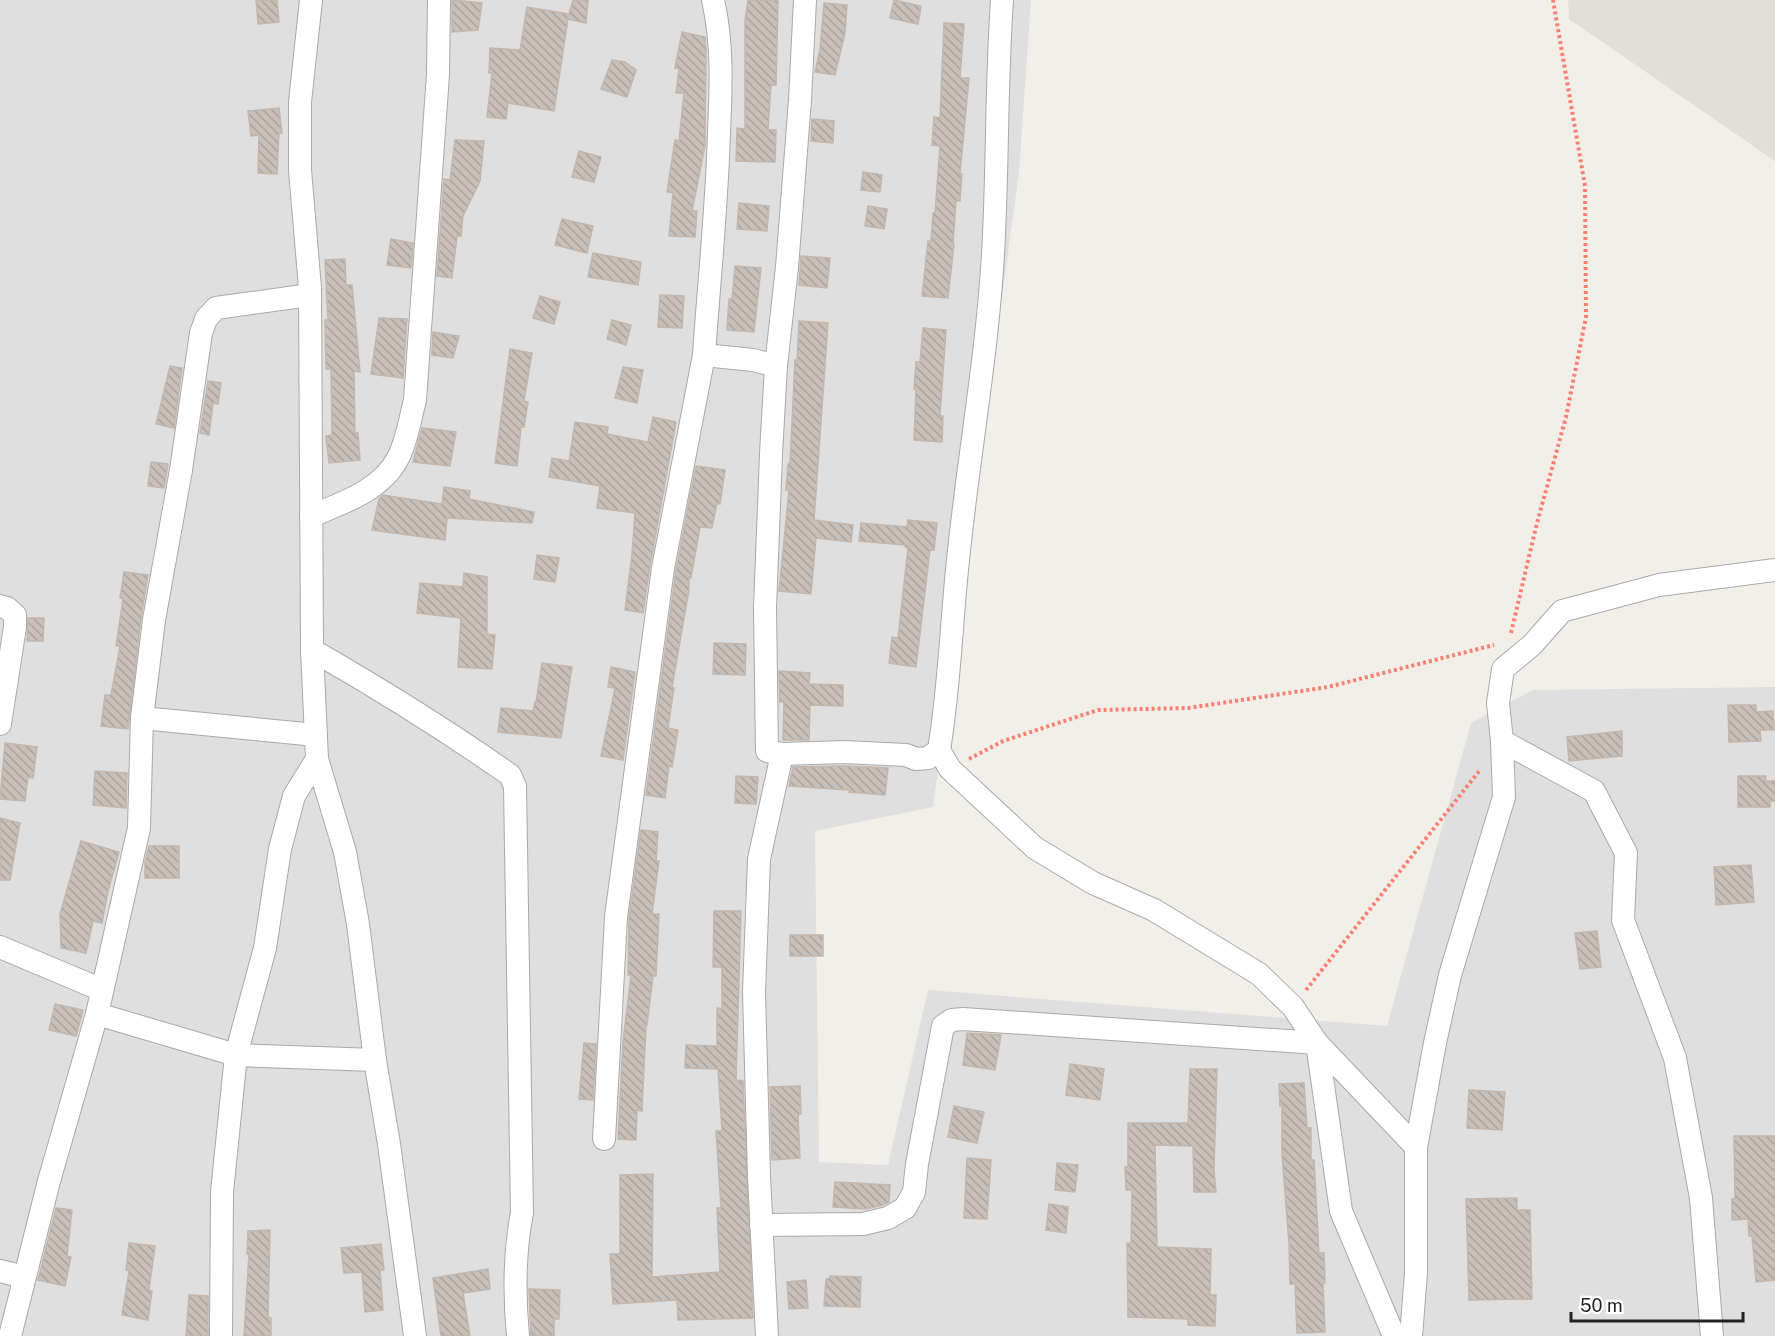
<svg xmlns="http://www.w3.org/2000/svg" width="1775" height="1336" viewBox="0 0 1775 1336" font-family="'Public Sans',sans-serif">
<style>
.residential{fill:#e0dfdf}
.airport{fill:#e1dfda}
.building{fill:url(#building-back-hatch);stroke:#c4b6ab;stroke-width:1.5}
.lines{fill:none;stroke-linecap:round;stroke-linejoin:round}
.street-casing{stroke:#a9a9a9;stroke-width:24}
.path{stroke:#fa8072;stroke-width:4;stroke-dasharray:3 3;stroke-linecap:butt}
.street{stroke:#fff;stroke-width:22}
</style>
<defs>
<pattern id="building-back-hatch" width="6" height="6" patternUnits="userSpaceOnUse" patternTransform="scale(1.5)"><rect width="6" height="6" fill="#c7bfb8"/><path d="M-1 5l2 2M0 0l6 6M5-1l2 2" fill="none" stroke="#aba49e"/></pattern>
</defs>
<rect width="100%" height="100%" fill="#f2efe9"/>
<polygon class="residential" points="0,0 1031,0 1019,172 933,807 815,831 819,1162 888,1165 928,990 1387,1026 1471,723 1533,690 1775,687 1775,1336 0,1336"/>
<polygon class="airport" points="1568,0 1775,0 1775,161 1569,19"/>
<g class="building">
<polygon points="256,0 277,0 279,22 258,24"/>
<polygon points="452,0 482,3 478,30 452,32"/>
<polygon points="573,0 588,0 586,23 568,19 554,111 508,103 506,119 487,117 492,73 489,73 490,48 520,50 527,7 569,14"/>
<polygon points="748,0 778,0 776,85 771,85 768,130 776,130 775,162 736,161 737,128 745,129 745,20"/>
<polygon points="894,0 921,6 918,24 890,18"/>
<polygon points="824,3 847,5 845,33 835,75 815,72 820,49"/>
<polygon points="944,23 964,24 960,78 969,78 960,174 962,174 960,201 956,201 953,243 954,244 948,298 922,296 928,241 931,241 933,213 935,213 940,146 932,145 934,117 940,118"/>
<polygon points="682,32 705,37 706,50 705,146 692,211 697,211 695,237 669,236 673,193 667,192 675,140 679,141 684,93 676,93 679,69 675,68"/>
<polygon points="612,60 625,62 636,70 627,97 601,89"/>
<polygon points="279,108 282,133 279,133 277,174 258,173 259,135 251,136 248,111"/>
<polygon points="812,119 834,121 833,143 811,141"/>
<polygon points="455,140 484,141 480,181 463,216 461,236 457,236 452,278 437,276 444,179 450,180"/>
<polygon points="579,151 601,157 594,182 572,177"/>
<polygon points="863,172 882,175 880,192 861,190"/>
<polygon points="739,203 769,206 767,231 737,229"/>
<polygon points="868,206 887,209 884,229 865,226"/>
<polygon points="562,219 593,226 587,253 555,245"/>
<polygon points="391,239 413,243 411,268 387,265"/>
<polygon points="593,253 641,262 638,285 588,277"/>
<polygon points="801,256 830,258 827,288 799,285"/>
<polygon points="345,259 346,285 352,285 360,372 354,371 355,433 358,433 360,460 329,463 326,436 332,435 331,369 326,369 325,320 328,320 325,260"/>
<polygon points="735,266 761,268 754,332 727,330 729,299 732,299"/>
<polygon points="660,295 684,296 682,328 658,327"/>
<polygon points="540,296 560,302 554,324 533,318"/>
<polygon points="379,318 407,319 403,378 371,374"/>
<polygon points="612,320 631,325 626,345 607,339"/>
<polygon points="799,321 828,323 814,520 853,525 851,542 816,538 811,594 779,591 789,490 786,490 788,464 790,464 795,360 797,360"/>
<polygon points="923,328 946,330 940,416 943,416 942,442 914,440 916,389 914,389 916,362 920,362"/>
<polygon points="433,332 459,336 453,358 432,355"/>
<polygon points="510,349 532,353 524,401 528,402 524,427 521,427 517,466 495,463"/>
<polygon points="170,366 182,368 174,428 156,424"/>
<polygon points="623,367 643,370 637,403 615,398"/>
<polygon points="208,381 221,383 218,404 213,403 209,435 200,433"/>
<polygon points="653,417 676,422 650,566 643,613 625,610 632,554 635,513 597,508 600,486 549,477 552,458 569,461 575,422 608,427 607,434 648,442"/>
<polygon points="422,428 456,432 450,466 413,462"/>
<polygon points="151,462 168,464 164,488 148,486"/>
<polygon points="696,466 725,470 720,504 717,503 712,528 700,527 691,578 689,577 689,590 672,687 674,688 668,728 678,730 672,767 669,766 665,798 646,795 676,570"/>
<polygon points="444,487 470,491 469,499 534,512 532,523 447,518 445,540 372,530 379,499 383,495 442,504"/>
<polygon points="908,520 937,523 934,550 930,550 916,667 889,663 892,637 898,638 908,548 905,547 905,545 859,541 861,523 907,527"/>
<polygon points="537,555 559,558 555,582 534,579"/>
<polygon points="124,572 148,575 141,618 128,729 101,726 105,695 111,695 120,646 116,646 123,599 120,598"/>
<polygon points="464,573 487,577 487,634 495,635 492,669 458,667 461,618 417,613 420,583 463,587"/>
<polygon points="28,618 44,618 43,641 27,641"/>
<polygon points="714,643 746,644 745,675 713,674"/>
<polygon points="542,663 572,667 561,738 498,732 501,708 533,711 535,702 536,703"/>
<polygon points="611,667 635,672 623,760 601,756 615,688 608,687"/>
<polygon points="779,671 810,673 809,684 843,685 843,706 810,705 809,740 783,740 784,702 780,702"/>
<polygon points="1728,705 1756,705 1756,712 1773,711 1774,730 1760,730 1761,741 1729,742"/>
<polygon points="1622,731 1622,756 1569,761 1567,737"/>
<polygon points="5,743 37,747 33,778 28,777 25,801 0,799"/>
<polygon points="844,766 888,768 885,795 849,792 850,790 789,786 793,767"/>
<polygon points="95,771 127,773 126,808 93,805"/>
<polygon points="736,776 758,777 756,804 735,803"/>
<polygon points="1738,776 1766,776 1765,781 1775,781 1775,801 1770,801 1770,807 1738,807"/>
<polygon points="0,818 20,823 10,880 0,880"/>
<polygon points="641,830 658,832 656,861 659,861 652,914 659,914 656,976 653,976 647,1025 646,1025 642,1111 637,1110 636,1140 618,1139 623,1042 631,975 628,975 629,918"/>
<polygon points="81,841 119,852 108,891 102,923 93,921 86,953 61,948 60,914"/>
<polygon points="149,846 179,846 179,878 145,878 145,862"/>
<polygon points="1751,865 1754,902 1716,905 1714,867"/>
<polygon points="714,911 741,911 736,1080 743,1081 753,1318 678,1320 677,1300 613,1304 610,1254 620,1254 620,1175 653,1174 652,1277 720,1272 717,1208 721,1208 716,1131 722,1131 718,1069 685,1068 686,1045 717,1046 717,1008 722,1009 722,967 713,967"/>
<polygon points="1597,931 1601,967 1580,969 1575,933"/>
<rect x="790" y="935" width="33" height="21"/>
<polygon points="55,1004 83,1010 76,1036 49,1030"/>
<polygon points="967,1033 1001,1035 995,1070 963,1065"/>
<polygon points="584,1043 596,1044 593,1100 579,1099"/>
<polygon points="1070,1064 1104,1069 1100,1100 1066,1095"/>
<polygon points="1190,1069 1217,1069 1214,1170 1216,1192 1194,1192 1193,1146 1155,1145 1157,1247 1211,1249 1210,1295 1216,1295 1215,1326 1188,1325 1188,1319 1128,1317 1127,1243 1131,1243 1132,1190 1126,1190 1125,1167 1128,1167 1128,1123 1188,1123"/>
<polygon points="1304,1083 1307,1128 1311,1128 1311,1160 1314,1160 1319,1253 1324,1253 1325,1283 1323,1283 1325,1332 1297,1333 1295,1284 1290,1284 1289,1243 1282,1154 1282,1106 1280,1106 1279,1084"/>
<polygon points="800,1086 801,1114 798,1115 800,1158 772,1160 770,1087"/>
<polygon points="1469,1090 1505,1092 1502,1130 1467,1128"/>
<polygon points="954,1106 984,1112 977,1143 948,1137"/>
<polygon points="1734,1136 1775,1136 1775,1280 1756,1282 1752,1236 1749,1236 1748,1219 1732,1220 1732,1199 1735,1199"/>
<polygon points="967,1158 991,1160 987,1219 964,1218"/>
<polygon points="1057,1163 1078,1165 1075,1192 1055,1190"/>
<polygon points="835,1182 890,1185 889,1202 883,1205 866,1209 833,1207"/>
<polygon points="1517,1198 1517,1210 1530,1210 1532,1299 1469,1300 1466,1199"/>
<polygon points="1049,1204 1068,1207 1066,1233 1046,1230"/>
<polygon points="56,1208 72,1210 67,1256 71,1257 65,1286 38,1280"/>
<polygon points="270,1230 268,1318 271,1318 271,1336 244,1336 249,1254 247,1254 248,1231"/>
<polygon points="129,1243 155,1246 149,1290 152,1291 148,1320 122,1315 129,1271 126,1270"/>
<polygon points="381,1244 384,1270 380,1270 383,1310 365,1312 362,1272 344,1273 341,1248"/>
<polygon points="488,1269 490,1289 463,1293 470,1336 441,1336 433,1278"/>
<polygon points="830,1276 861,1277 860,1307 824,1306 826,1279 830,1278"/>
<polygon points="806,1280 808,1308 789,1309 787,1282"/>
<polygon points="529,1289 560,1290 559,1319 554,1319 554,1336 531,1336"/>
<polygon points="189,1295 208,1296 208,1336 186,1336"/>
</g>
<g class="lines">
<defs>
<g id="street">
<polyline points="311,0 300,102 300,170 310,288 312,650 317,759 345,852 358,924 375,1060 389,1144 415,1336"/>
<path d="M 713,0 C 723,44 721,87 719,132 C 717,206 709,281 704,355 L 753,360 L 776,366"/>
<path d="M 311,516 C 342,503 381,491 398,458 C 407,441 410,419 415,400 L 438,74 L 439,0"/>
<polyline points="0,606 7,608 15,615 15,627 0,724"/>
<path d="M 312,650 C 380,689 446,730 510,775 L 515,786 L 522,1213 C 514,1254 514,1294 518,1336"/>
<polyline points="142,718 316,735"/>
<polyline points="1502,741 1594,791 1626,853 1623,920 1675,1058 1701,1198 1712,1336"/>
<polyline points="939,750 950,769 1035,848 1093,883 1154,910 1259,974 1293,1007 1317,1043 1416,1147"/>
<path d="M 782,754 L 844,752 L 906,755 L 916,759 L 928,758 L 939,750 C 949,691 951,630 957,570 C 967,464 987,360 993,254 C 998,169 996,85 1002,0"/>
<polyline points="0,947 102,990"/>
<polyline points="97,1014 236,1055 375,1060"/>
<polyline points="604,1139 616,917 663,568 704,355"/>
<polyline points="761,1225 863,1224 888,1218 905,1208 914,1192 917,1164 943,1026 952,1020 963,1019 1317,1043 1341,1211 1394,1336"/>
<polyline points="0,1271 24,1277"/>
<polyline points="10,1336 49,1181 97,1014 139,828 142,718 154,620 181,470 201,333 206,319 216,308 310,295"/>
<polyline points="221,1336 222,1192 236,1055 265,948 280,849 294,796 317,759"/>
<polyline points="767,1336 759,1176 754,992 759,859 782,754 767,751 765,608 771,454 776,366 787,267 800,100 805,0"/>
<polyline points="1411,1336 1416,1273 1416,1147 1435,1043 1450,975 1504,797 1502,741 1498,703 1503,669 1532,645 1562,611 1659,585 1775,570"/>
</g>
</defs>
<use href="#street" class="street-casing"/>
<g class="path">
<polyline points="1511,633 1536,527 1566,417 1586,317 1585,186 1553,0"/>
<polyline points="969,759 1003,741 1098,710 1188,708 1328,687 1494,645"/>
<polyline points="1306,990 1480,770"/>
</g>
<use href="#street" class="street"/>
</g>
<path d="M1571 1312v9h172v-9" fill="none" stroke="#222222" stroke-width="3"/>
<text x="1580" y="1312" font-size="18" fill="#222222" stroke="#ffffff" stroke-width="4.5" paint-order="stroke">50 m</text>
</svg>
